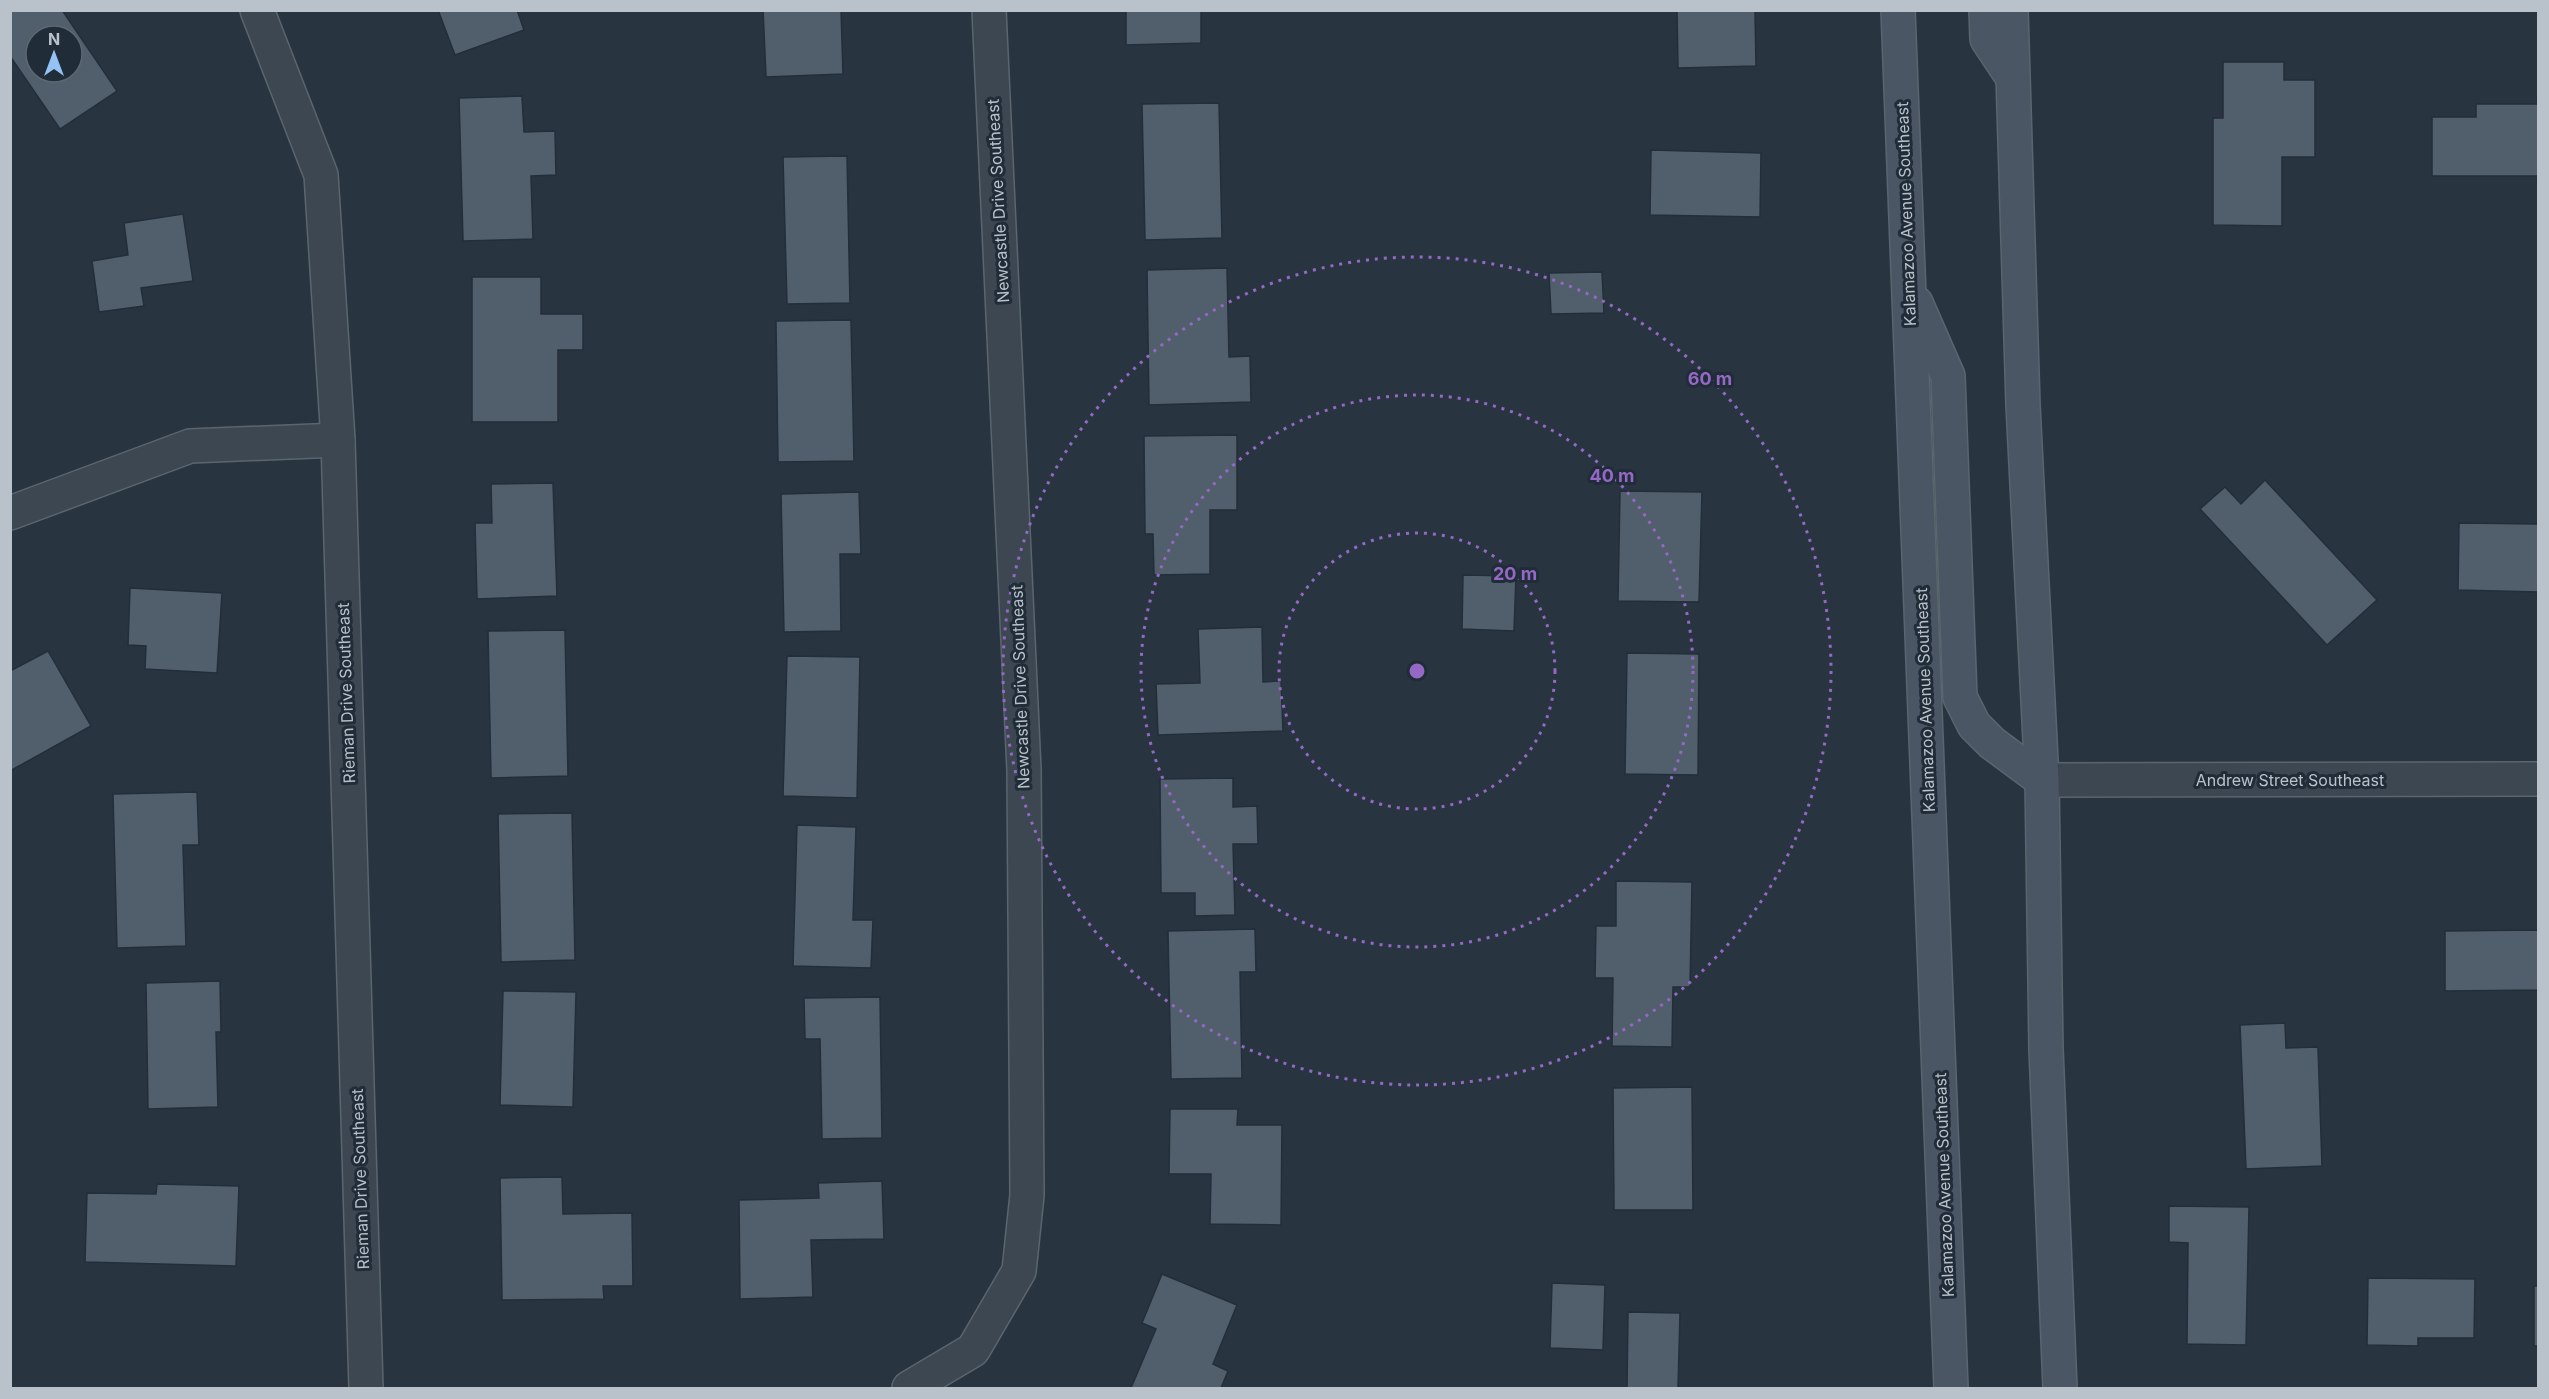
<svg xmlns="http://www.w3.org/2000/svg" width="2549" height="1399" viewBox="0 0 2549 1399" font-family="Inter,sans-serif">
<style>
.building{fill:#515e6c;stroke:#232e39;stroke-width:1.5;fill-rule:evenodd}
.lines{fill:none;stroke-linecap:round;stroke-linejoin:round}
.minor-casing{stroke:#5a656e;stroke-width:36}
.secondary-casing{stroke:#5a656e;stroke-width:36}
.minor{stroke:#3c4751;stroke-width:33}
.secondary{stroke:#4a5664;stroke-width:33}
.ring{fill:none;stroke:#9468c4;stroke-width:3;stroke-dasharray:3 6}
.labels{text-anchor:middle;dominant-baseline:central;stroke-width:6;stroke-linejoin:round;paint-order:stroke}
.street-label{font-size:16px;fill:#b9c2cb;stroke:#202c37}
.centre{fill:#9468c4;stroke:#202c37;stroke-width:3}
.ring-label{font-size:18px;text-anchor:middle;font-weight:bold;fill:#9468c4;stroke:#202c37;stroke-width:6;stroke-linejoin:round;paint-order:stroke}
</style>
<rect width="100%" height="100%" fill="#283541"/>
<g class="building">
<path d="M 10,10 L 62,10 L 117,91 L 60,129 L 10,56 ZM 36,36 L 72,36 L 72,72 L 36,72 Z"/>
<polygon points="438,10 517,10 524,30 455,55"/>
<polygon points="763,10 841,10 843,74 766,77"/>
<polygon points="1126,10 1201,10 1201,43 1126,45"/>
<polygon points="1677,10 1755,10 1756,66 1678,68"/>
<polygon points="2223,62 2284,62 2284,80 2315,80 2315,157 2282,157 2282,226 2213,225 2213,118 2223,118"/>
<polygon points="522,96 524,132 555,131 556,175 531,176 533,239 463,241 459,98"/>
<polygon points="1219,103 1222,238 1145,240 1142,104"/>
<polygon points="2476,104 2538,104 2538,176 2432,176 2432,117 2476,117"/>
<polygon points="1651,150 1761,153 1760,217 1650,215"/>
<polygon points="847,156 850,303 787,304 783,157"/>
<polygon points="183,214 193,281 141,288 144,306 99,312 92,261 128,255 124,223"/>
<polygon points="1227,268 1229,357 1250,356 1251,402 1149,405 1147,270"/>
<polygon points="1602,272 1604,313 1551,314 1549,273"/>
<polygon points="472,277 541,277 541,314 583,314 583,350 558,350 558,422 472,422"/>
<polygon points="851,320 854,461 778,462 776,321"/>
<polygon points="1237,435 1237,510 1210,510 1210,574 1154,575 1153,534 1145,534 1144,436"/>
<polygon points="2265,480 2377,600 2327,645 2200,509 2225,487 2241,504"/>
<polygon points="553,483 557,596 477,599 475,523 492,523 491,484"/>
<polygon points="1620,491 1702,492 1699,602 1618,601"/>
<polygon points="859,492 861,554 840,554 841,631 784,632 781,494"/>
<polygon points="2459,523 2538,524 2538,604 2538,592 2458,590"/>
<polygon points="1463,575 1516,576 1514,631 1462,629"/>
<polygon points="130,588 222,593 217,673 145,669 146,646 128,645"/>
<polygon points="1262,627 1263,682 1281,681 1283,731 1158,735 1156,684 1200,683 1198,629"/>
<polygon points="565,630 568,776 491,778 488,631"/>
<polygon points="48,651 91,726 10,771 10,671"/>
<polygon points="1627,653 1699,654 1698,775 1625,774"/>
<polygon points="787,656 860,657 857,798 783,796"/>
<polygon points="1233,778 1233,807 1257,806 1258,844 1233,844 1235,915 1195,916 1195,893 1161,893 1160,779"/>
<polygon points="197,792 199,845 183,845 186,946 117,948 113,794"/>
<polygon points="572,813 575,960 501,962 498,814"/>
<polygon points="797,825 856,827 853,920 873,920 871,968 793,966"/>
<polygon points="1616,881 1692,882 1690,987 1673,987 1672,1047 1612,1046 1613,978 1595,978 1596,926 1616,926"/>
<polygon points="1255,929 1256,972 1240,972 1242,1078 1171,1079 1168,931"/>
<polygon points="2538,930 2538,990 2445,991 2445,931"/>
<polygon points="220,981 221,1032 216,1032 218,1107 148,1109 146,983"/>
<polygon points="503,991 576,992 573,1107 500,1105"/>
<polygon points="880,997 882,1138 822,1139 820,1039 805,1039 804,998"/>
<polygon points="2285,1023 2286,1048 2318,1047 2322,1166 2246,1169 2240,1025"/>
<polygon points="1692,1087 1693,1210 1614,1210 1613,1088"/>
<polygon points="1170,1109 1238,1109 1237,1125 1282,1125 1281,1225 1210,1224 1211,1174 1169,1174"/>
<polygon points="562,1177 563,1214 632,1213 633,1286 603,1286 604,1299 502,1300 500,1178"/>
<polygon points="882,1181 884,1239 811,1240 813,1297 740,1299 739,1200 819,1198 818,1183"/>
<polygon points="157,1184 239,1186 236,1266 85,1262 87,1193 156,1194"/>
<polygon points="2169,1206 2249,1207 2246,1345 2187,1344 2188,1243 2169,1242"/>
<polygon points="1162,1274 1237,1305 1213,1364 1228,1371 1221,1388 1131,1388 1156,1329 1142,1323"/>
<polygon points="2368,1278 2475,1279 2474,1338 2418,1338 2418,1346 2367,1345"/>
<polygon points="1552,1283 1605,1285 1603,1350 1550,1348"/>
<rect x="2534" y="1286" width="4" height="60"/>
<polygon points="1628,1312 1680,1313 1678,1388 1627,1388"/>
</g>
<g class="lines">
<defs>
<g id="minor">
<polyline points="257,10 321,175 338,440 366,1388"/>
<polyline points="10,513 190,446 338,440"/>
<polyline points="2042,780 2538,779"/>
<polyline points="909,1388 973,1350 1019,1271 1027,1195 1024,770 989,10"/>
</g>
<g id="secondary">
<polyline points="1898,10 1951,1388"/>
<polyline points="1986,10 1987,39 2013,78"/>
<polyline points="2011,10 2023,405 2042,780 2046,1049 2060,1388"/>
<polyline points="1916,303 1948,376 1960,697 1974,725 1992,743 2042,780"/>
</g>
</defs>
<use href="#minor" class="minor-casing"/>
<use href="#secondary" class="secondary-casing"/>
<use href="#minor" class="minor"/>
<use href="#secondary" class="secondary"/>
</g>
<g class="ring">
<circle cx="1417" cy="671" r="138"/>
<circle cx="1417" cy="671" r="276"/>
<circle cx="1417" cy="671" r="414"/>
</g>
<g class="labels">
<g class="street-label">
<text transform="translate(998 201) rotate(-93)">Newcastle Drive Southeast</text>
<text transform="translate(1906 214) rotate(-92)">Kalamazoo Avenue Southeast</text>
<text transform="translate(1020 687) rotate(-92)">Newcastle Drive Southeast</text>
<text transform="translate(346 693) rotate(-92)">Rieman Drive Southeast</text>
<text transform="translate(1925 700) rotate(-92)">Kalamazoo Avenue Southeast</text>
<text x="2290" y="780">Andrew Street Southeast</text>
<text transform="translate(360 1179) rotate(-92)">Rieman Drive Southeast</text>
<text transform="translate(1944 1185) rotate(-92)">Kalamazoo Avenue Southeast</text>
</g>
</g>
<circle cx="1417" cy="671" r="9" class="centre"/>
<g class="ring-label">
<text x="1710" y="385">60 m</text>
<text x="1612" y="482">40 m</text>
<text x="1515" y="580">20 m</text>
</g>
<rect width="2549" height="1399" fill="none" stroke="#b9c2cb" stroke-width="24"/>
<g transform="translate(54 54)"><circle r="28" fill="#202c37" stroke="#5d6872" stroke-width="1.5"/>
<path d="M0-4.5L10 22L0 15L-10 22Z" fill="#95c2f4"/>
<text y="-9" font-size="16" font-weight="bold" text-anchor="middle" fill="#b9c2cb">N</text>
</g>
</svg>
